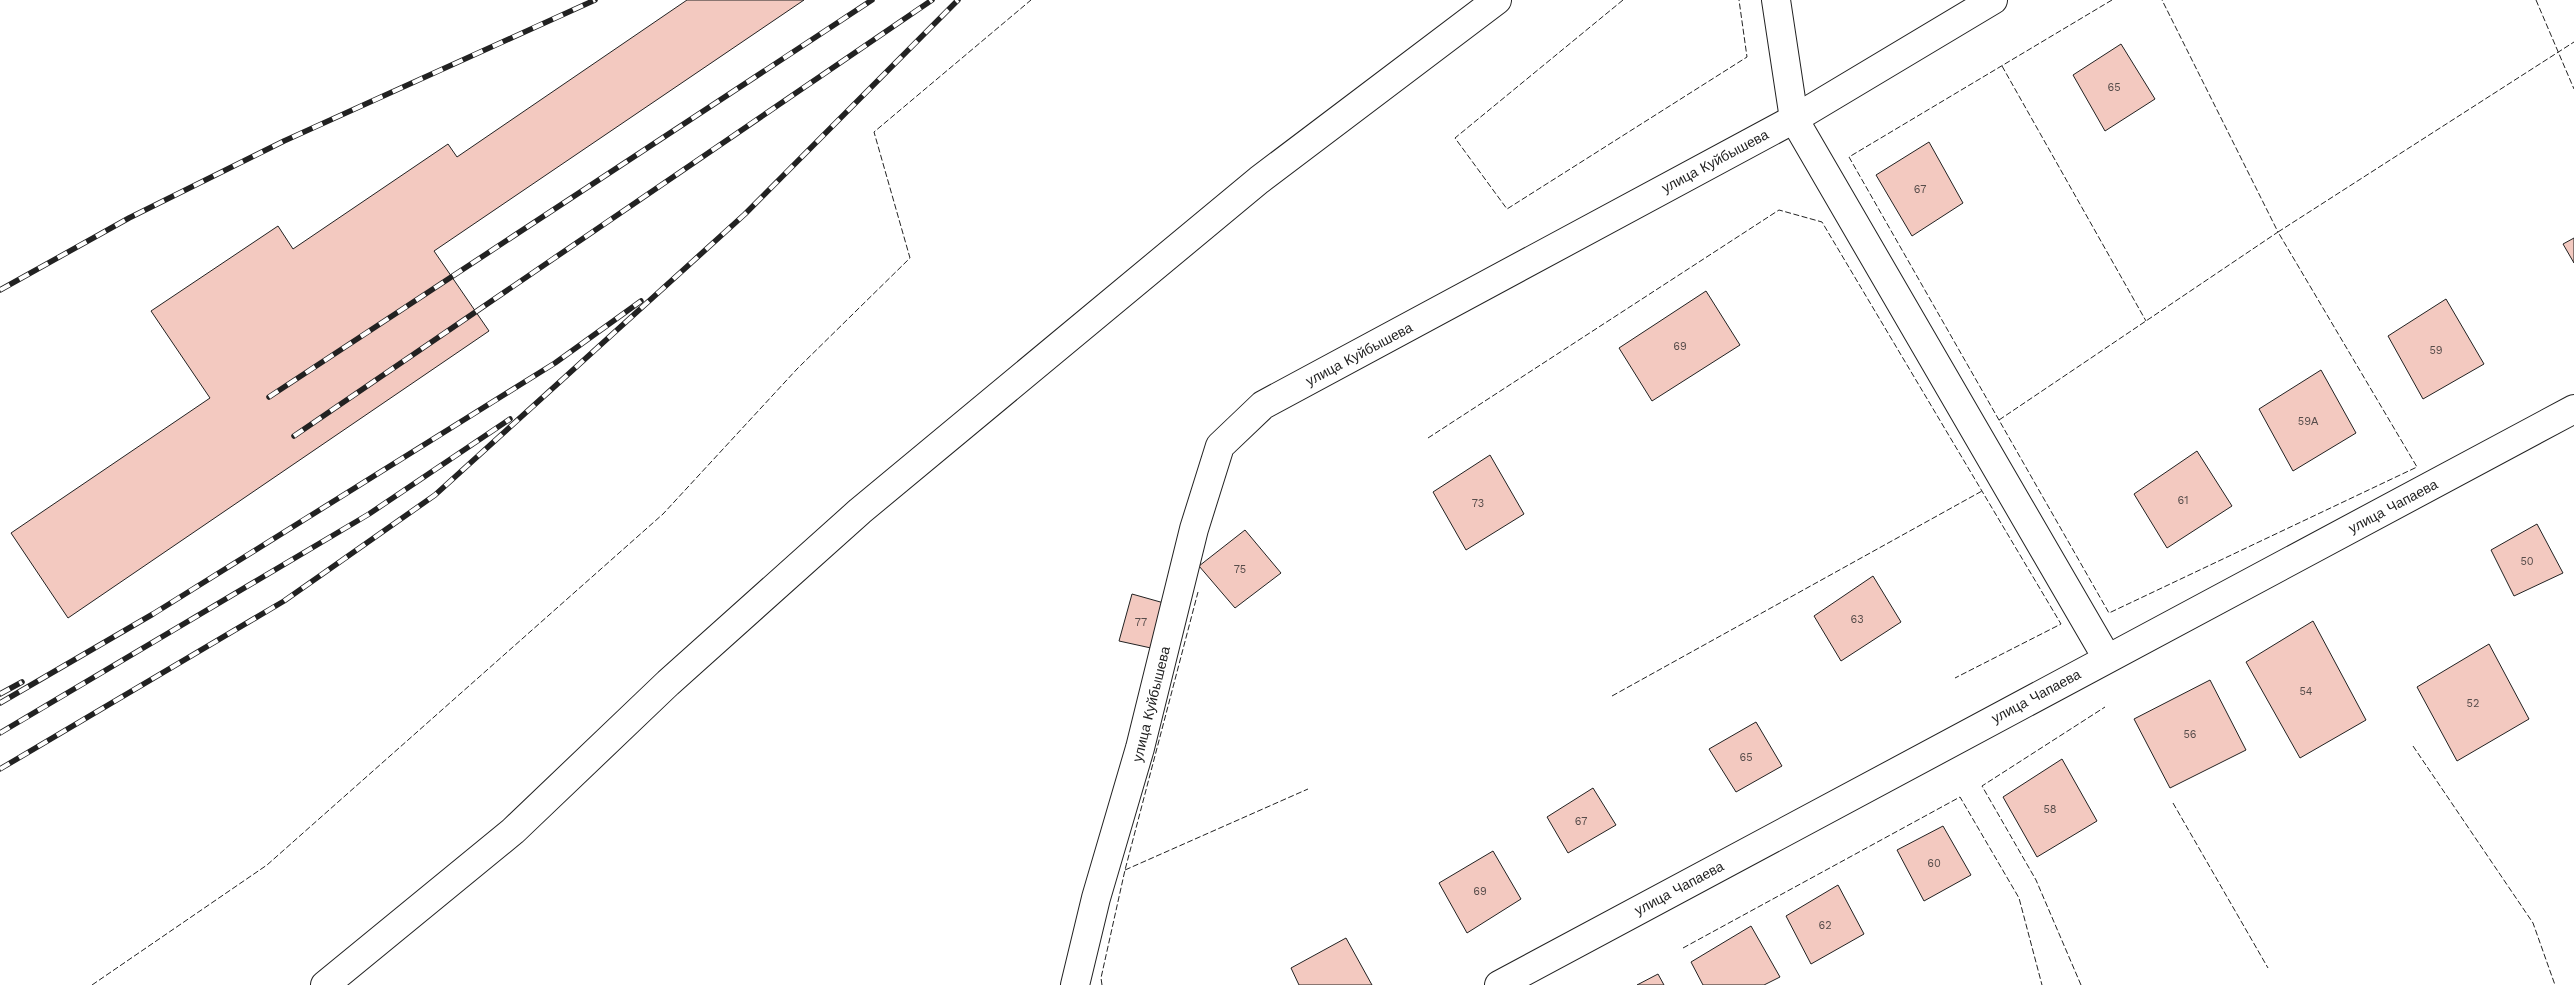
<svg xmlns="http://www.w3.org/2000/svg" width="2574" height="985" viewBox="0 0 2574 985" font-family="'Work Sans',sans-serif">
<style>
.building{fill:#f3c9c0;stroke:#222}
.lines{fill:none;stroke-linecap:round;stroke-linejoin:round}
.street-casing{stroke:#222;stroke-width:30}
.street{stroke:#fff;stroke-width:28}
.rail-casing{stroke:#222;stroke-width:5.5}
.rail{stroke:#fff;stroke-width:4;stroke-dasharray:11;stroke-linecap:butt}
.fence{stroke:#222;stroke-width:1;stroke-dasharray:6 2.5;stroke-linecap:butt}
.labels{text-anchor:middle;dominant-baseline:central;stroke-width:4;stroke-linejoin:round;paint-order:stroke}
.number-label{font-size:11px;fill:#564c4a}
.street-label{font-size:14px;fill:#222;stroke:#fff}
</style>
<rect width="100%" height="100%" fill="#fff"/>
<g class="building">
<polygon points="687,0 804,0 434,251 489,331 68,618 11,533 210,398 151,311 278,226 293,249 448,144 457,157"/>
<polygon points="2121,44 2155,99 2105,131 2073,75"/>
<polygon points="1929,142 1963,203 1912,236 1876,175"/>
<polygon points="2574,238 2574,263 2563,244"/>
<polygon points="1706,291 1740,345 1652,401 1619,348"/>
<polygon points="2446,299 2484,364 2423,399 2388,336"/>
<polygon points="2321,370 2356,433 2293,471 2259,409"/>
<polygon points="2197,451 2232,506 2167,548 2134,494"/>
<polygon points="1490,455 1524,514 1466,550 1433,492"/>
<polygon points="2537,524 2563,573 2514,596 2491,550"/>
<polygon points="1245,530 1281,573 1235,608 1199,566"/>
<polygon points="1873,576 1901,622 1841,661 1814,616"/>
<polygon points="1132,594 1164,603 1151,648 1119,641"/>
<polygon points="2313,621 2366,720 2300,758 2246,662"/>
<polygon points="2489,644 2529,719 2457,761 2417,687"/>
<polygon points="2210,680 2246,750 2170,788 2134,719"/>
<polygon points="1756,722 1782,766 1736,792 1709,749"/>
<polygon points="2062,759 2097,821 2037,857 2003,797"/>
<polygon points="1593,788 1616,825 1568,853 1547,817"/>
<polygon points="1943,826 1971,875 1924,901 1897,850"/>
<polygon points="1493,851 1521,899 1467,933 1439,883"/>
<polygon points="1838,885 1864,934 1811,964 1786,916"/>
<polygon points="1751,926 1780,977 1764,985 1703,985 1691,962"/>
<polygon points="1346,938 1372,985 1299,985 1291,968"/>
<polygon points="1658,974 1664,985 1637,985"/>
</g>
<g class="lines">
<defs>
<g id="street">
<polyline points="1776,0 1794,119 2107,658"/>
<polyline points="325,985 513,831 668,683 860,511 1259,180 1497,0"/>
<polyline points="1075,985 1096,898 1140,748 1194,529 1220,446 1263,405 1794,119 1993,0"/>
<polyline points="1499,985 2574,409"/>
</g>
</defs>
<use href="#street" class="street-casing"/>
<use href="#street" class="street"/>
<defs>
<g id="rail">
<polyline points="0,290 129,218 284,141 595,0"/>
<polyline points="269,397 872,0"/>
<polyline points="294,436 932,0"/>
<polyline points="0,694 22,682"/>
<polyline points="0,703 153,614 555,363 641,301"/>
<polyline points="0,733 369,514 510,419"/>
<polyline points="0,769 284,601 435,495 745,214 958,0"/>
</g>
</defs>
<use href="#rail" class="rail-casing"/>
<use href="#rail" class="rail"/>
<g class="fence">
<polyline points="1623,0 1455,138 1507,209 1747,57 1739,0"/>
<polyline points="2112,0 1849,157 2109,613 2417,467 2278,232 2574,42"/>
<polyline points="2536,0 2574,89"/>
<polyline points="2002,66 2146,321"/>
<polyline points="1999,420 2278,232 2162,0"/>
<polyline points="1428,438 1779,210 1822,222 2061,624 1955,678"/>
<polyline points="1612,696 1982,491"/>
<polyline points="2413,746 2533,923 2555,985"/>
<polyline points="2173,803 2268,968"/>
<polyline points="1125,870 1308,789"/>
<polyline points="1683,948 1960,797 2019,898 2042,985"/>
<polyline points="92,985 267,865 663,514 797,369 910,258 874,132 1031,0"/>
<polyline points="1102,985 1101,978 1125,870 1198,592"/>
<polyline points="2081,985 2036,880 1982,786 2105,707"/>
</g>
</g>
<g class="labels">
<g class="number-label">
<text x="2114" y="87">65</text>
<text x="1920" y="189">67</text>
<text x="1680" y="346">69</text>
<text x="2436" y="350">59</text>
<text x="2308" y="421">59А</text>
<text x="2183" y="500">61</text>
<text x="1478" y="503">73</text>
<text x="2527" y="561">50</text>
<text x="1240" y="569">75</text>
<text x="1857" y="619">63</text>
<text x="1141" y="622">77</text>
<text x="2306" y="691">54</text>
<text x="2473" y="703">52</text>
<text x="2190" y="734">56</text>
<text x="1746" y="757">65</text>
<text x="2050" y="809">58</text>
<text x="1581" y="821">67</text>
<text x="1934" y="863">60</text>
<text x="1480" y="891">69</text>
<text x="1825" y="925">62</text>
</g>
<g class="street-label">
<text transform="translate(1715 161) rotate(-28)">улица Куйбышева</text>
<text transform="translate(1359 354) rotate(-28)">улица Куйбышева</text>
<text transform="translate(2393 506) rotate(-28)">улица Чапаева</text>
<text transform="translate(2036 696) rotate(-28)">улица Чапаева</text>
<text transform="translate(1151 704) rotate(-76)">улица Куйбышева</text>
<text transform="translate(1679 888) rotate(-28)">улица Чапаева</text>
</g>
</g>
</svg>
